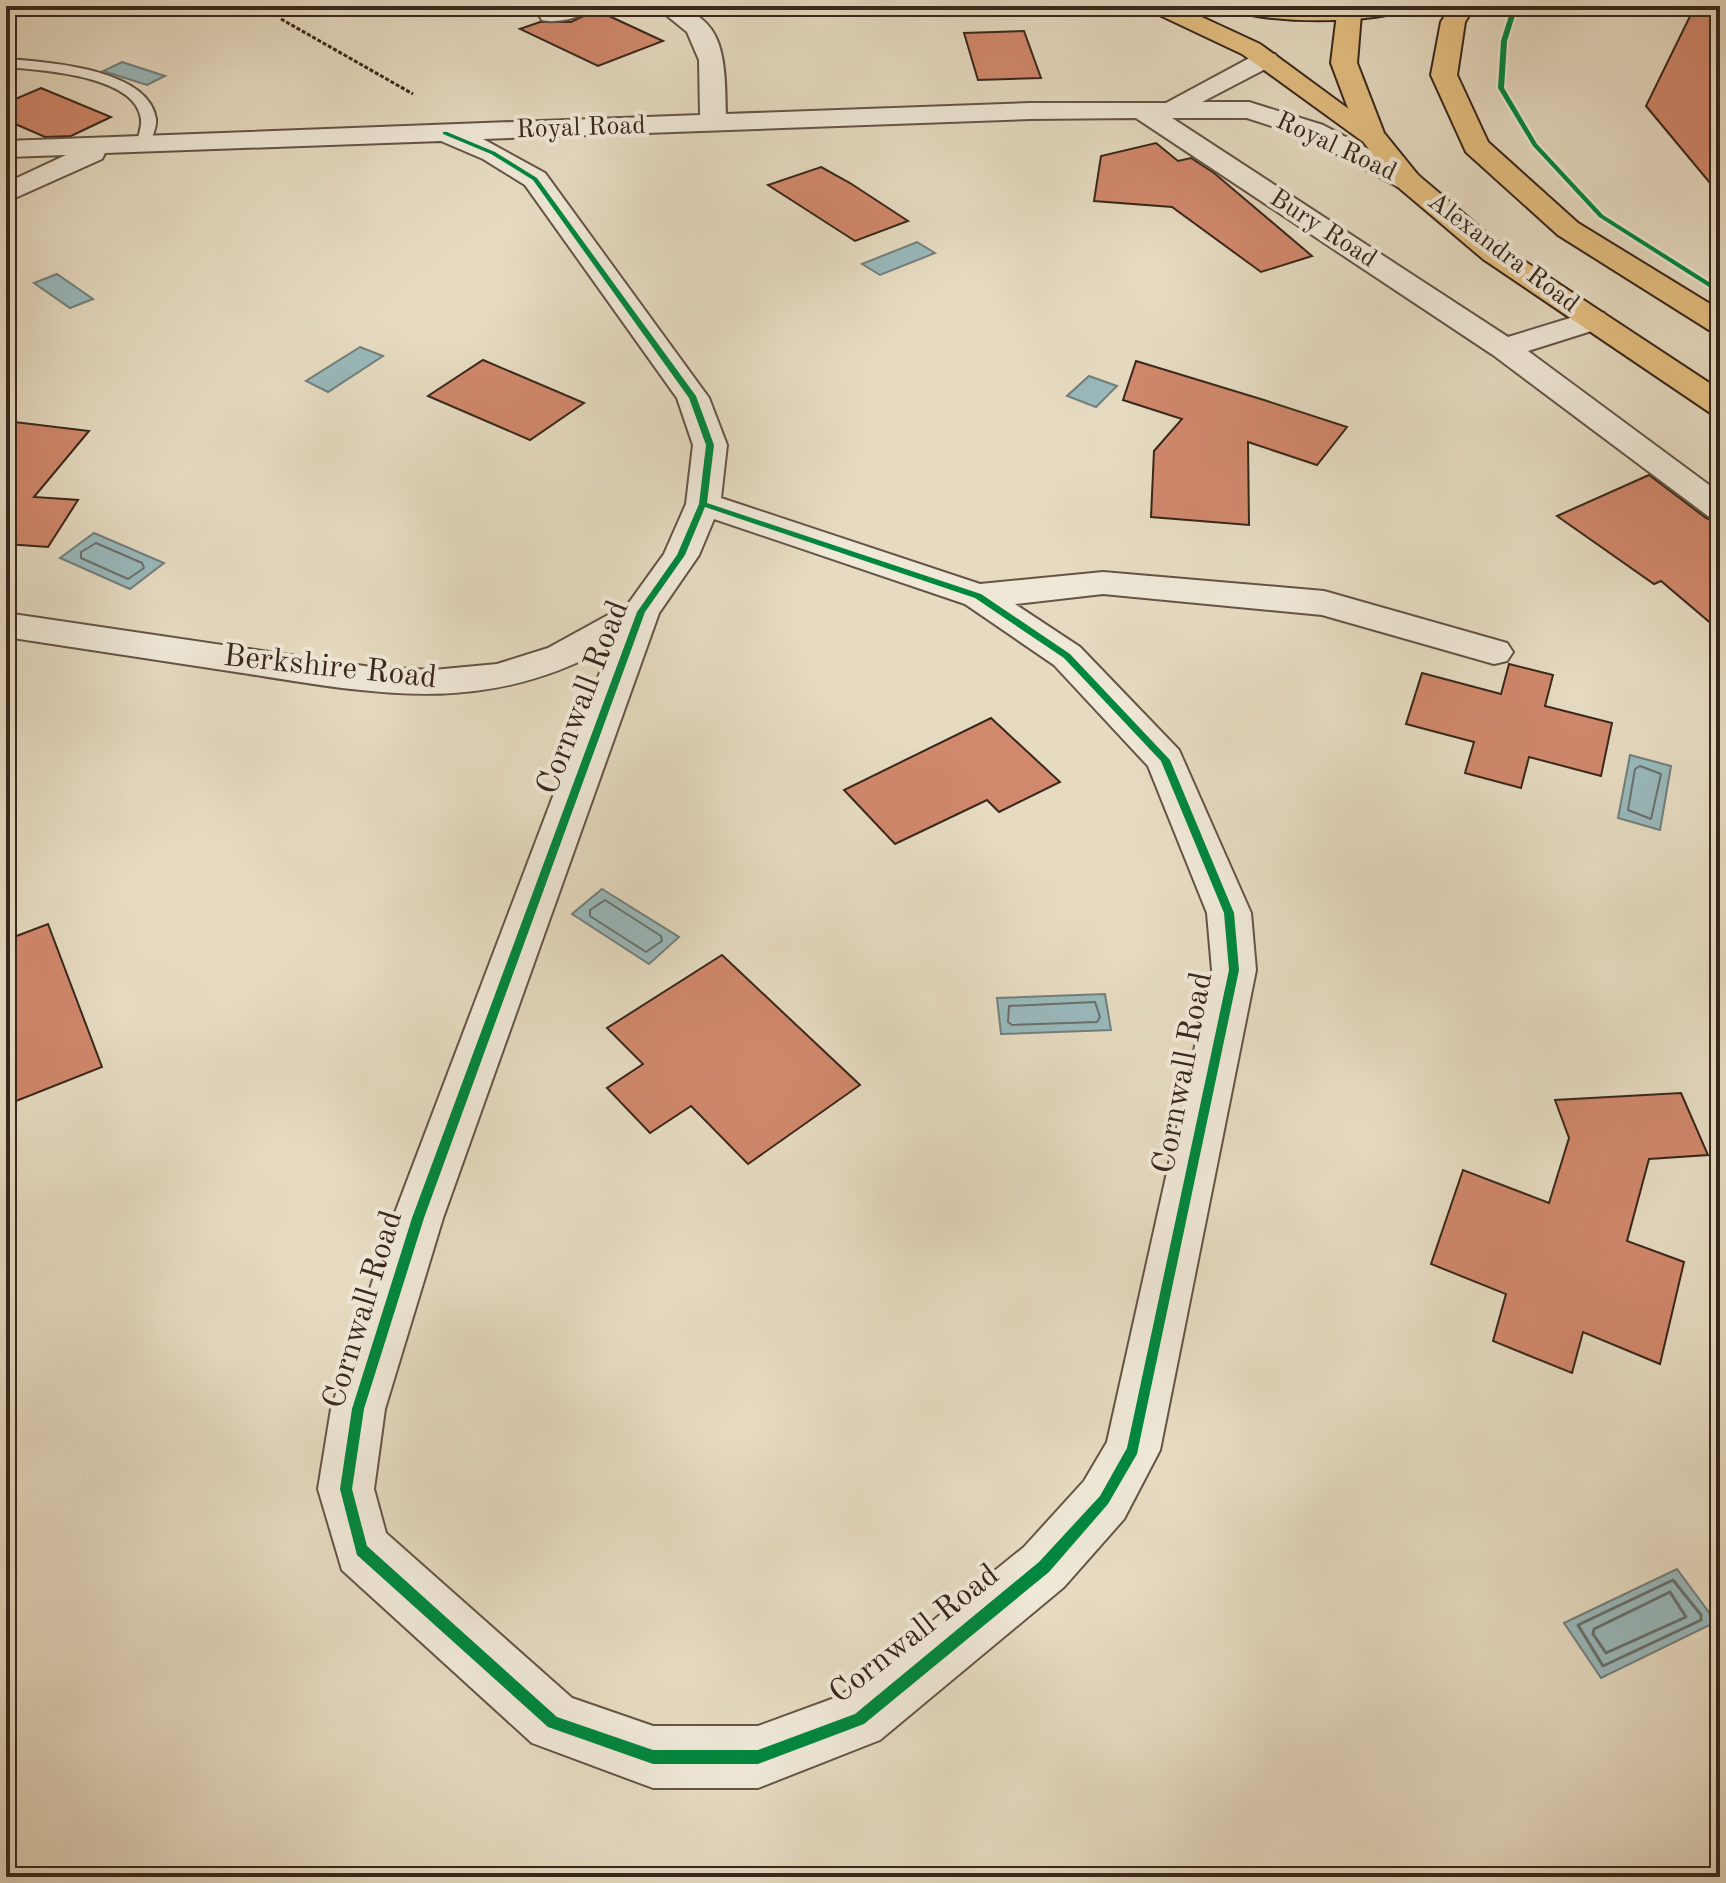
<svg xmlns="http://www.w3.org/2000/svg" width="1726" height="1883" viewBox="0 0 1726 1883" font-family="'Old Standard TT',serif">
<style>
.water{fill:#99b9bc;stroke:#727f7c;stroke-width:2}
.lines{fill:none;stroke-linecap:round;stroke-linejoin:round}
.shore-far1{stroke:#68706c;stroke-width:2}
.shore{stroke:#68706c;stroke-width:3}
.building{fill:#d1886c;stroke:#38271c;stroke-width:2}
.lane-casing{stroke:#645445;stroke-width:4}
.street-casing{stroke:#645445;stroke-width:4}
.primary-casing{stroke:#38271c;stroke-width:4}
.highway-casing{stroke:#38271c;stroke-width:4}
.path{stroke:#38271c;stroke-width:3;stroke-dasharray:4 2;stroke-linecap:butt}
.lane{fill:#efe8d7;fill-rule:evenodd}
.street{fill:#efe8d7;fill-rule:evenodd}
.primary{fill:#e3be80;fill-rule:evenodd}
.highway{fill:#e3be80;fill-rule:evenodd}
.cycleway-casing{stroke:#efe8d7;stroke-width:5}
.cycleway{fill:#00873e;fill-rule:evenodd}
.labels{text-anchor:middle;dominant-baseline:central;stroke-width:8;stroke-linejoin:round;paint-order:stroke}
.far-street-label{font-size:26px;fill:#38271c;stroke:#efe8d7}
.street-label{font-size:32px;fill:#38271c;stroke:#efe8d7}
</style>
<rect width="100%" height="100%" fill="#e6dbc1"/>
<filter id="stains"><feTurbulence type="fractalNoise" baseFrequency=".0025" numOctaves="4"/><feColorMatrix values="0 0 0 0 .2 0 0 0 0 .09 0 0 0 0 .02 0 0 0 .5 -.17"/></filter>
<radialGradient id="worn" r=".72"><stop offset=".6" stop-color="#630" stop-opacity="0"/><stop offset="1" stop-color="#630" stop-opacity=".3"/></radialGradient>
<g class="water">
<polygon points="122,62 165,76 147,85 103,71"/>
<polygon points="917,242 935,253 880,275 862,264"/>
<polygon points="57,274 93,299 70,308 34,283"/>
<polygon points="360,347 383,356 328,392 306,381"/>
<polygon points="1089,376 1117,386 1096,407 1067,396"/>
<polygon points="94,533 164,563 130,589 60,558"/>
<polygon points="1630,755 1671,766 1660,830 1618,818"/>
<polygon points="602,889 679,937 649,964 572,914"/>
<polygon points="1105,994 1111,1030 1001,1034 997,998"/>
<polygon points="1677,1569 1716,1622 1601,1678 1564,1623"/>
</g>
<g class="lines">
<g class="shore-far1">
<polygon points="96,543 142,563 144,568 128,579 81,558 81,552"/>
<polygon points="1640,766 1661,774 1651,819 1628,810 1635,769"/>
<polygon points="605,900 661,936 662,941 646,952 590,916 590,910"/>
<polygon points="1095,1002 1100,1017 1097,1022 1012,1025 1008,1022 1009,1006"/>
</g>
<g class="shore">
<polygon points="1673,1580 1701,1615 1701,1620 1603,1666 1578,1625"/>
<polygon points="1670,1592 1686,1617 1606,1653 1593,1634 1594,1629"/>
</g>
</g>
<g class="building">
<polygon points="1695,6 1720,6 1720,195 1646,106"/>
<polygon points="596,10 663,41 598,66 520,29 540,22 571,22"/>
<polygon points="1024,31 1041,78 978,80 964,33"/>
<polygon points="41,88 111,117 71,136 45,137 6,120 6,103"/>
<polygon points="1156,143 1178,161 1191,158 1214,173 1312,256 1261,272 1172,207 1094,201 1101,156"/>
<polygon points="821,167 850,183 908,221 855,241 768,185"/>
<polygon points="483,360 584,403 530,440 428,396"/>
<polygon points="1136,361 1264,400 1347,427 1317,465 1248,442 1249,525 1151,517 1154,451 1182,419 1123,400"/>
<polygon points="6,421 89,431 34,497 78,500 48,547 6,544"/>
<polygon points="1649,475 1706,518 1720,523 1720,631 1661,581 1654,584 1557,516"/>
<polygon points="1509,664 1553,675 1545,706 1612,723 1601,776 1529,757 1521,788 1465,773 1474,742 1406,724 1422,673 1501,694"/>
<polygon points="991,718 1060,782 999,812 987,800 895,844 844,790"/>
<polygon points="48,924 102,1067 6,1105 6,940"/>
<polygon points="722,955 860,1085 748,1164 691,1106 650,1133 607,1088 643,1064 607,1028"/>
<polygon points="1681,1093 1708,1155 1649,1159 1627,1241 1684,1262 1660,1364 1583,1332 1572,1373 1493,1341 1506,1294 1431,1264 1463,1170 1549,1203 1569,1138 1555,1100"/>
</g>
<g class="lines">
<defs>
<path id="lane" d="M 6,59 C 45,62 149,68 156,119 C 157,127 152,137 150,144 L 143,148 L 136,144 C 138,137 142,127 141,119 C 136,75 40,70 6,67 Z"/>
<g id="street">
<path d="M 556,6 L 595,6 C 586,17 556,24 542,20 L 539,15 L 542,10 Z"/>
<path d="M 655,6 C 726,6 725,58 726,114 L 1030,103 L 1166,103 L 1257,54 L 1275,54 L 1279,59 L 1275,64 L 1202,102 L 1249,102 L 1323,125 L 1418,175 L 1422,181 L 1418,187 L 1398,187 L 1305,137 L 1247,118 L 1172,118 L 1508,337 L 1593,311 L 1604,313 L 1608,320 L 1604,327 L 1528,351 L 1720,493 L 1720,520 L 1708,516 L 1493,355 L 1136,118 L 1030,119 L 483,139 L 545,173 L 709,398 L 727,445 L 721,498 L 980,584 L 1103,572 L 1324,591 L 1507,643 L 1513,652 L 1507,661 L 1494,664 L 1322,615 L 1103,594 L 1015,604 L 1080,647 L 1179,750 L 1251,913 L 1256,970 L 1160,1450 L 1124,1519 L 1064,1587 L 880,1740 L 758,1788 L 653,1788 L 532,1743 L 342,1570 L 318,1489 L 331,1409 L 393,1218 L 610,646 C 482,718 373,693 236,672 C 159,660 83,649 6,637 L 6,613 L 371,667 L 433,670 L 497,664 L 548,648 L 628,604 L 664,554 L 686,504 L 693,445 L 677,398 L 525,185 L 483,159 L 441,141 L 105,153 L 102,159 L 6,202 L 6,183 L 66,155 L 6,157 L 6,141 L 700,115 L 699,60 L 687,32 ZM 714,519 L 965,604 L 1054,665 L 1148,766 L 1207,913 L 1212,970 L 1107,1442 L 1084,1481 L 1024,1547 L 840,1696 L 758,1726 L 653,1726 L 572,1698 L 386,1533 L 374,1489 L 385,1409 L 443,1218 L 659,613 L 699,555 Z"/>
</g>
<g id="primary">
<polygon points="1343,6 1367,6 1361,14 1357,63 1384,133 1418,175 1503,247 1720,390 1720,415 1709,412 1483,259 1398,187 1358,135 1331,63 1337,14"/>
<polygon points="1451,6 1475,6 1465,22 1457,75 1488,142 1578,223 1720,310 1720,332 1709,330 1558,235 1466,152 1431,75 1441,22"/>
</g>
<g id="highway">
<polygon points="1147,6 1178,6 1260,44 1384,135 1380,141 1362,141 1242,54 1151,11"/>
<path d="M 1231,6 L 1407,6 C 1394,25 1244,25 1231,6 Z"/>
</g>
</defs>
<use href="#lane" class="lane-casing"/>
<use href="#street" class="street-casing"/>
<use href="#primary" class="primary-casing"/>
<use href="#highway" class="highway-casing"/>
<polyline class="path" points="281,19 413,94"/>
<use href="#lane" class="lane"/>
<use href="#street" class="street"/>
<use href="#primary" class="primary"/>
<use href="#highway" class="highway"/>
<defs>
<g id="cycleway">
<polygon points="1512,6 1518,6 1507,41 1504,88 1537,144 1603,215 1720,289 1720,294 1599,217 1533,146 1498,88 1501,41"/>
<path d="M 443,132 L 447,132 L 495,152 L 537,178 L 696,396 L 714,445 L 707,503 L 981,594 L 1070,654 L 1170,760 L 1234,913 L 1239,970 L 1137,1454 L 1108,1504 L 1049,1572 L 864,1724 L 758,1764 L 653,1764 L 548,1727 L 357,1555 L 340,1489 L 352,1409 L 412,1218 L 637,612 L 677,555 L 699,504 L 706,445 L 689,398 L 533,180 L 491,154 L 443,134 ZM 705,507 L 975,598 L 1064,658 L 1161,761 L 1224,913 L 1229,970 L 1127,1448 L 1100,1496 L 1039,1562 L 855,1714 L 758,1750 L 653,1750 L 557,1717 L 367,1546 L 352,1489 L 364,1409 L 424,1218 L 645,612 L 685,555 Z"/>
</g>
</defs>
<use href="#cycleway" class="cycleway-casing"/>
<use href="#cycleway" class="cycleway"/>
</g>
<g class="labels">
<g class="far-street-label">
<text transform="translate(581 128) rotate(-2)">Royal Road</text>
<text transform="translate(1336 147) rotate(25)">Royal Road</text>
<text transform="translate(1323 229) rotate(33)">Bury Road</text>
<text transform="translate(1503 253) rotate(37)">Alexandra Road</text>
</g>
<g class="street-label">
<text transform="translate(330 668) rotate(6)">Berkshire Road</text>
<text transform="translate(584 698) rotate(-69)">Cornwall Road</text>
<text transform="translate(1184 1073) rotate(-79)">Cornwall Road</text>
<text transform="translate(364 1310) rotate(-73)">Cornwall Road</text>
<text transform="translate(915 1635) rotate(-38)">Cornwall Road</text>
</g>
</g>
<rect width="1726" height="1883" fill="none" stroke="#e6dbc1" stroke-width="32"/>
<rect x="8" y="8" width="1710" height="1867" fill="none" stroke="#38271c" stroke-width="4"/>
<rect x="16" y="16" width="1694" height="1851" fill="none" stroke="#38271c" stroke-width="2"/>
<rect width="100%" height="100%" filter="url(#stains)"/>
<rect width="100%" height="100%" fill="url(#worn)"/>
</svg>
